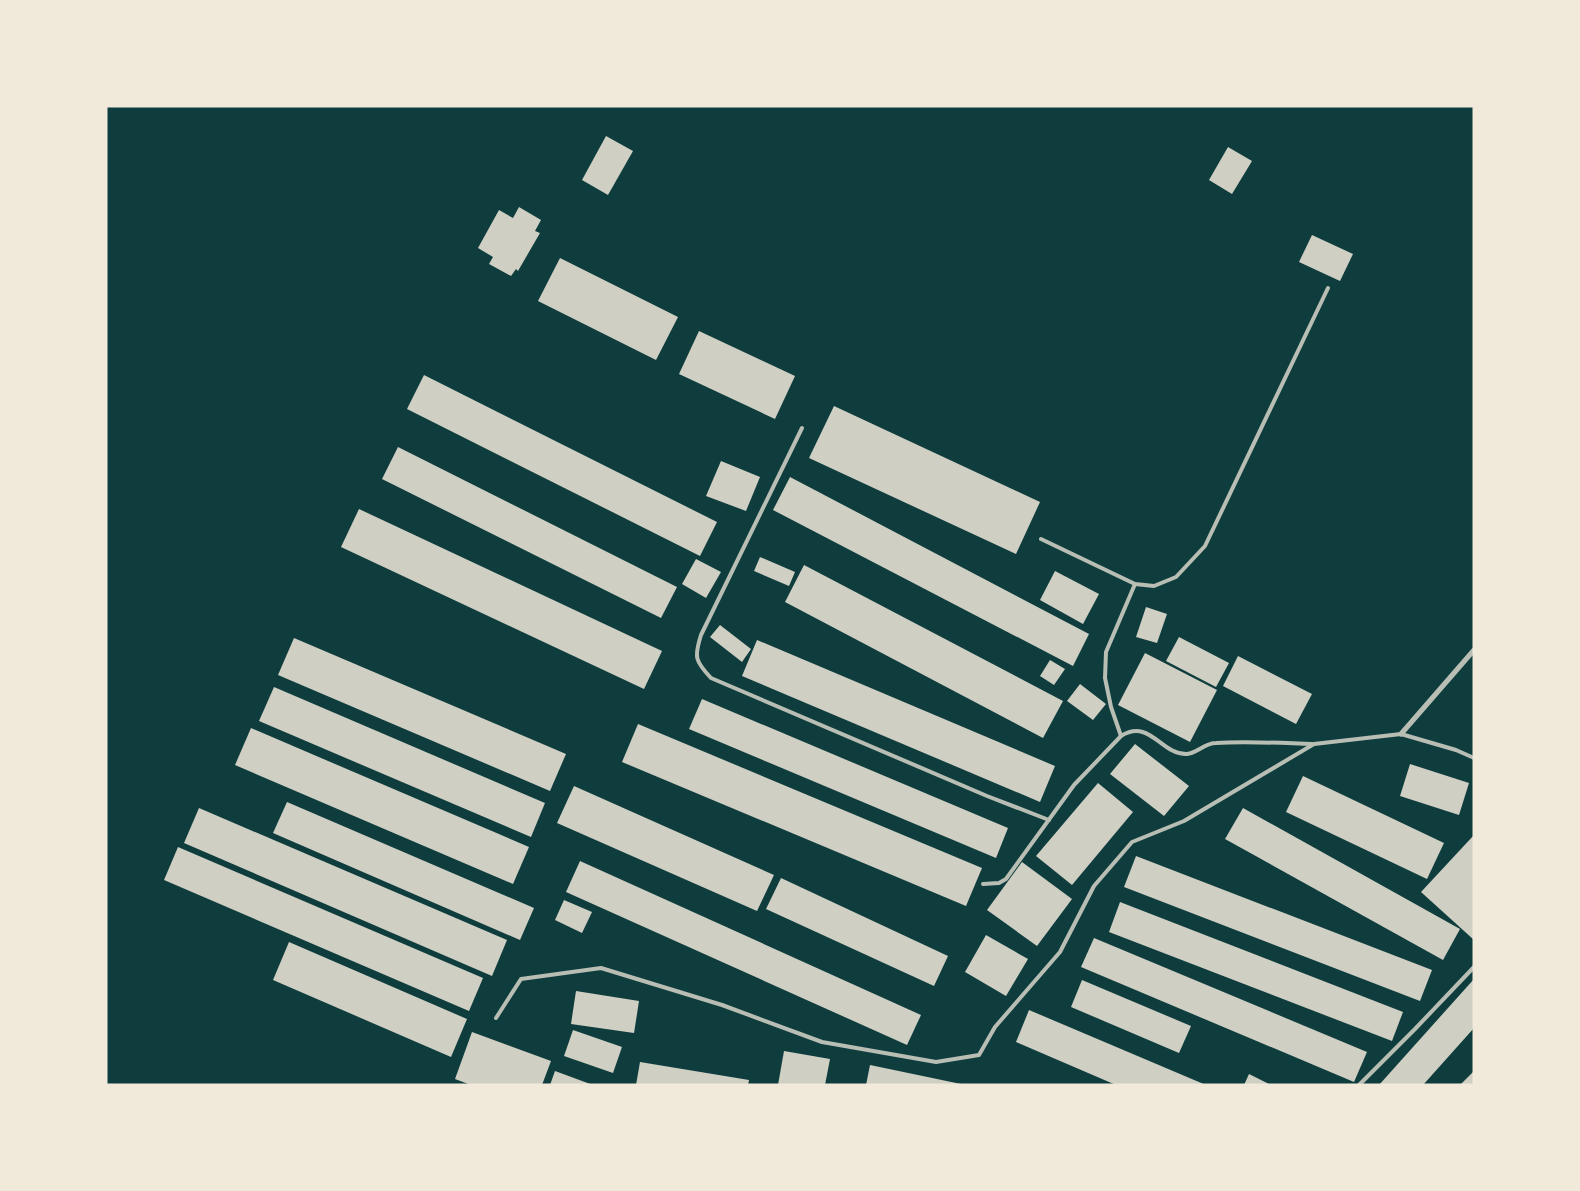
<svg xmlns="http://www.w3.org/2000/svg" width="1580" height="1191" viewBox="0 0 1580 1191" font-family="Figtree,sans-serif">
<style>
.building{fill:#cfcfc3}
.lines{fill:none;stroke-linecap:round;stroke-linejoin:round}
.service{stroke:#b8beb3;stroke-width:4}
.minor{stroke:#b8beb3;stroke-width:5}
</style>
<rect width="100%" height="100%" fill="#0f3d3e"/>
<g class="building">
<polygon points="606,136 633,151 608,195 582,180"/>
<polygon points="1228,147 1252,161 1232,194 1209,180"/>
<polygon points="519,207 541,220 535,231 540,233 518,271 516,269 511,276 489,264 493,257 478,248 499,210 513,218"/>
<polygon points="1312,235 1353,254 1340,281 1299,262"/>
<polygon points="560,258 678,317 656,360 538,301"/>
<polygon points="699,331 795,376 775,419 679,374"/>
<polygon points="424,375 717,522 700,556 407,409"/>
<polygon points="834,406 1040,502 1016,554 809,458"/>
<polygon points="398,447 677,587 661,618 382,479"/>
<polygon points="721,461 760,477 746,511 706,496"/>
<polygon points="790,477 1089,634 1073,666 773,510"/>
<polygon points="359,509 662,651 644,689 341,547"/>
<polygon points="760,557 795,572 789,586 754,571"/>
<polygon points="696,559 721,572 706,598 682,584"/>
<polygon points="804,565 1063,701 1043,738 785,602"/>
<polygon points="1055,571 1099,594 1083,624 1040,600"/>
<polygon points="1146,607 1167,614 1157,643 1136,637"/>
<polygon points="720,625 751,649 742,662 710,637"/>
<polygon points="1179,637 1229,663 1216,687 1166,661"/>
<polygon points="294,638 566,754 550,791 278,675"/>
<polygon points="757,640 1055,766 1040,802 742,676"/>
<polygon points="1145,653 1217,690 1190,742 1118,705"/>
<polygon points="1238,656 1312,694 1296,724 1223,686"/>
<polygon points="1050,660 1065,669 1054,685 1040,676"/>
<polygon points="1080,684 1106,704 1093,720 1067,701"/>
<polygon points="274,687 545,803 531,837 259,721"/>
<polygon points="702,699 1008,828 996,858 689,729"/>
<polygon points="638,724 982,868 966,906 622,762"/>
<polygon points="251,728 529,847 513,884 235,765"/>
<polygon points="1135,744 1189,786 1164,816 1110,774"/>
<polygon points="1410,764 1469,783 1459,815 1400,796"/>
<polygon points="1303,776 1444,843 1427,879 1286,812"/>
<polygon points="1098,783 1133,812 1072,885 1036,856"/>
<polygon points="574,786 774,875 757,911 557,823"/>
<polygon points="287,802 534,908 520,940 273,833"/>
<polygon points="199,808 507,940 492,976 184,843"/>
<polygon points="1243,808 1460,929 1443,960 1225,839"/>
<polygon points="1474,835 1474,940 1421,892"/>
<polygon points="178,847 483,978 469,1011 164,880"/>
<polygon points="1136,856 1432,970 1420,1001 1124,887"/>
<polygon points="580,861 921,1015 907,1045 566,892"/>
<polygon points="1022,862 1072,899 1037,946 987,910"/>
<polygon points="781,878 948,956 934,986 766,909"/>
<polygon points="564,900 592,912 582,933 555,920"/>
<polygon points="1120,902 1403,1012 1392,1041 1109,932"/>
<polygon points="986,935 1028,959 1006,996 965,972"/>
<polygon points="1094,938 1367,1052 1354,1082 1081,967"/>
<polygon points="289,942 467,1019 451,1057 273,980"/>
<polygon points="1474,979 1474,1028 1423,1085 1379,1085"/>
<polygon points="1082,980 1191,1026 1179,1053 1071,1007"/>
<polygon points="576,991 639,1001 634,1033 571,1024"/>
<polygon points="1029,1010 1206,1085 1116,1085 1016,1042"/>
<polygon points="573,1030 622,1047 613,1073 564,1056"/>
<polygon points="472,1032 551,1061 542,1085 471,1085 455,1079"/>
<polygon points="784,1051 830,1059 825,1085 778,1085"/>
<polygon points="640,1062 749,1080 748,1085 636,1085"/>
<polygon points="870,1065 961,1084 961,1085 866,1085"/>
<polygon points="555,1071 593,1085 550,1085"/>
<polygon points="1474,1071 1474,1085 1460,1085"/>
<polygon points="1249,1074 1271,1085 1244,1085"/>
</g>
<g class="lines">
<g class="service">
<path d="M 802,428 L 701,635 C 694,657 695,661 711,678 L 987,796 L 1049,820"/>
<polyline points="1041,539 1135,584 1154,586 1176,577 1205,546 1328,288"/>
<polyline points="1121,736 1111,707 1105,678 1106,652 1135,584"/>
<path d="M 983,884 L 999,883 L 1006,879 L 1074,785 L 1121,736 C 1150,718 1161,755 1187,754 C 1197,753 1205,743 1216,743 C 1247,741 1280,743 1312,744"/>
<polyline points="496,1018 521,979 601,968 722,1005 822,1042 936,1062 979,1055 995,1027 1060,952 1094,886 1132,842 1184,821 1314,744 1401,734 1456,750 1474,758"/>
<polyline points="1359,1085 1415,1029 1474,967"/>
</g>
<polyline class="minor" points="1401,734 1474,650"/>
</g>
<rect width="1580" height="1191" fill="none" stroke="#f1e9da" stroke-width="215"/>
</svg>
